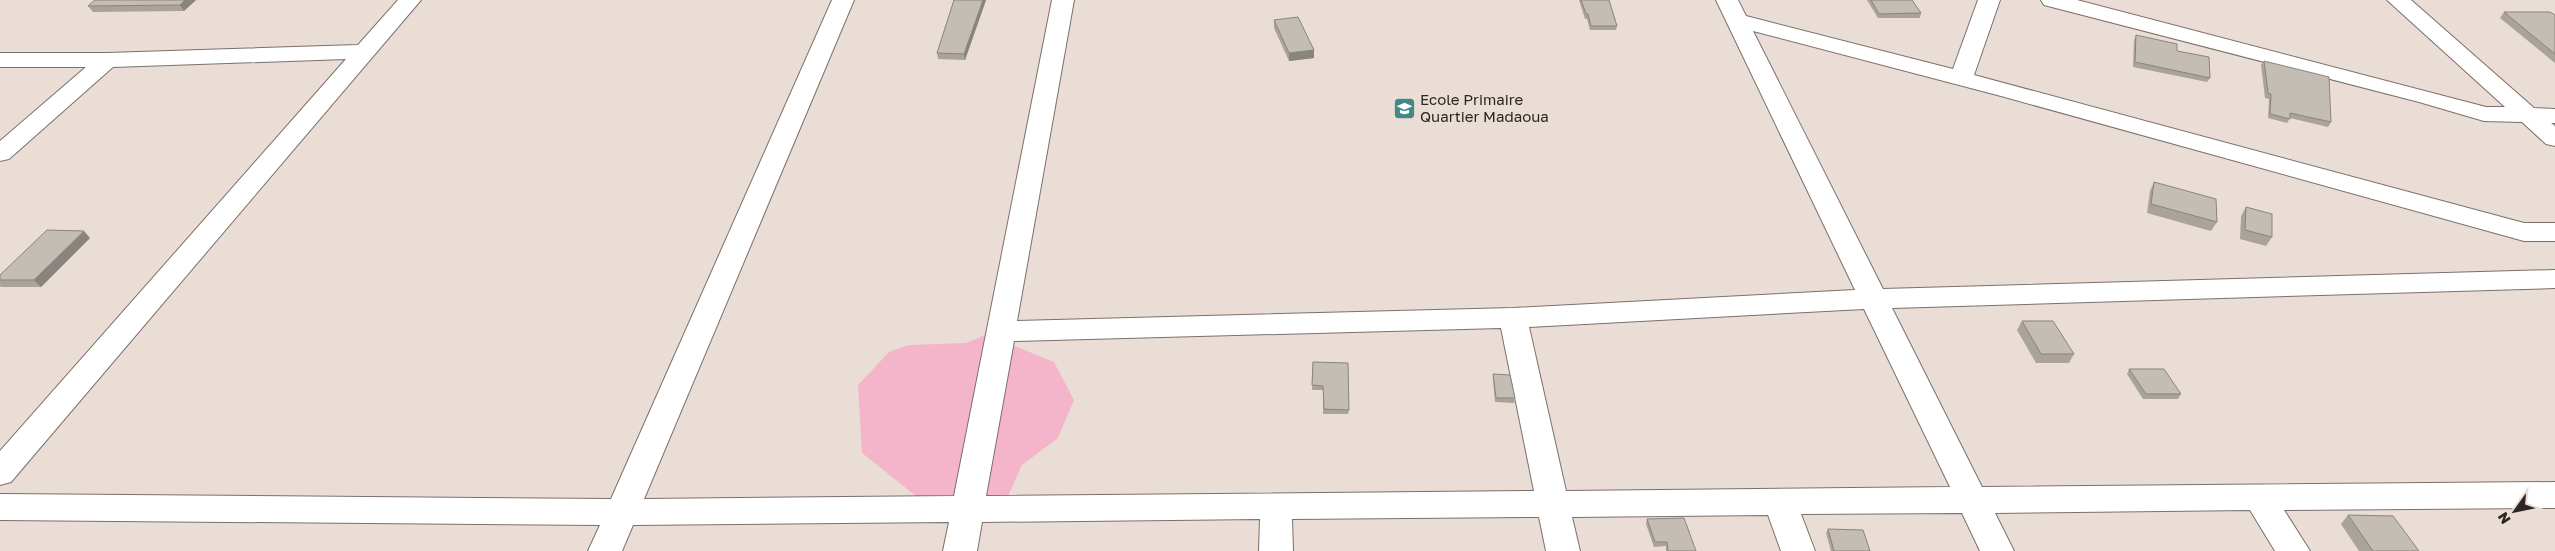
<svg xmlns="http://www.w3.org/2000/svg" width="2555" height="551" viewBox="0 0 2555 551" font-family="'Golos Text',sans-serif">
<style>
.water{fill:#f4b5ca}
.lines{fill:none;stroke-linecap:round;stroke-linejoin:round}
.minor-casing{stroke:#7b706a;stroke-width:2}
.minor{fill:#fff;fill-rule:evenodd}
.wall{fill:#a9a39a}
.shaded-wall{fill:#89847d}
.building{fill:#c4bdb3;stroke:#89847d}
.labels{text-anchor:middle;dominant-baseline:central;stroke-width:4;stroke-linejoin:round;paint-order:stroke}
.poi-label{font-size:15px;fill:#2b2624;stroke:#eaddd6;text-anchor:start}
</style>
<rect width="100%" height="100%" fill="#eaddd6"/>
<polygon class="water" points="990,333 1000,340 1054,362 1074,400 1058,438 1022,465 1008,496 921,500 862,453 858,385 889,352 909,345 966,343"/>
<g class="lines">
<defs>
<g id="minor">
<polygon points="398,0 421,0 11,482 0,485 0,451 346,59 113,67 9,159 0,161 0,141 86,67 0,67 0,53 107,53 358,45"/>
<path d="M 832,0 L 854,0 L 644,499 L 954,496 L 1052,0 L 1074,0 L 1017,321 L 1513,308 L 1855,290 L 1716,0 L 1738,0 L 1746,16 L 1953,69 L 1978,0 L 2000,0 L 1974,75 L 2524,223 L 2555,223 L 2555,241 L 2524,241 L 2001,96 L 1753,31 L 1883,289 L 2555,270 L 2555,288 L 1892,308 L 1982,487 L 2555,482 L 2555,508 L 2284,510 L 2310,551 L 2275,551 L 2250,510 L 1995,513 L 2014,551 L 1980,551 L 1962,513 L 1801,514 L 1815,551 L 1781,551 L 1768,515 L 1572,517 L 1580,551 L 1546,551 L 1539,517 L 1292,519 L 1293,551 L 1259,551 L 1260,519 L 982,522 L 977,551 L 943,551 L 949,522 L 633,525 L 622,551 L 588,551 L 600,525 L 0,520 L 0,494 L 611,499 ZM 1864,309 L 1950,487 L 1566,491 L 1529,327 ZM 1501,328 L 1534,491 L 986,496 L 1014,341 Z"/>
<polygon points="2041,0 2077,0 2486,107 2505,107 2387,0 2411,0 2534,108 2555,109 2555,123 2551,123 2555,126 2555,146 2546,144 2522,122 2484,121 2419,102 2044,5"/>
</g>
</defs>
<use href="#minor" class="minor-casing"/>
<use href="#minor" class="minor"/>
</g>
<g class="wall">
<polygon points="95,0 196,0 184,11 93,12 88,6"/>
<polygon points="954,0 986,0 965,60 938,59 937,53"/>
<polygon points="1579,0 1609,0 1617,26 1616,30 1590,30 1587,19 1585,19"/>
<polygon points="1867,0 1912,0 1921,13 1920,18 1878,18"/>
<polygon points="2504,12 2555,15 2555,63 2500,18"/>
<polygon points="1274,20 1314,50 1314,58 1289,61 1274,28"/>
<polygon points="2136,35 2177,51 2210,78 2207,82 2133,67 2134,40"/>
<polygon points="2264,61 2331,122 2328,127 2290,118 2287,123 2268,118 2269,99 2265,98 2261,65"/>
<polygon points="2154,182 2217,222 2211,231 2147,213 2150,191"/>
<polygon points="2246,207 2272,237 2266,246 2240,239 2241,216"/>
<polygon points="90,238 41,287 1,287 0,286 0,275"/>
<polygon points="2022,321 2074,354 2069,363 2036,363 2017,330"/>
<polygon points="1313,362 1349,410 1348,414 1323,414 1323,390 1312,390"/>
<polygon points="2129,369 2181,394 2178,399 2143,399 2127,374"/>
<polygon points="1493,374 1515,398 1514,403 1495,402 1493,379"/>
<polygon points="2348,515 2419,551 2359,551 2341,524"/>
<polygon points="1647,519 1696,551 1666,551 1666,546 1654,547 1646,524"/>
<polygon points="1828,529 1870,551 1831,551 1826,533"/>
</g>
<g class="shaded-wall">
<polygon points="185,0 196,0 184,11 180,5"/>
<polygon points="983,0 986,0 965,60 964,54"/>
<polygon points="1314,50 1314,58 1289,61 1289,53"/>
<polygon points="84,231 90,238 41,287 34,280"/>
</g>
<g class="building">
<polygon points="95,0 185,0 180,5 88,6"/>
<polygon points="954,0 983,0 964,54 937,53"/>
<polygon points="1581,0 1609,0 1617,26 1591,26 1588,14 1586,14"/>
<polygon points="1871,0 1912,0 1921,13 1879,14"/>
<polygon points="2504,12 2550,12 2555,15 2555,54"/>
<polygon points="1298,17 1314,50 1289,53 1274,20"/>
<polygon points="2136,35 2177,44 2177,51 2209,57 2210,78 2135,62"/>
<polygon points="2264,61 2329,77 2331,122 2290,113 2290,119 2270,114 2271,94 2268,93"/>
<polygon points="2154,182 2216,199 2217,222 2151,204"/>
<polygon points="2246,207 2272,214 2272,237 2245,230"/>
<polygon points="47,230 84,231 34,280 0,280 0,275"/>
<polygon points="2022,321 2053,321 2074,354 2041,354"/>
<polygon points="1313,362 1348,363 1349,410 1324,409 1323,386 1312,385"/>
<polygon points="2129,369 2164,369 2181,394 2146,394"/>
<polygon points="1493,374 1510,375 1515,398 1496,398"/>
<polygon points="2348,515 2393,516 2419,551 2373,551"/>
<polygon points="1684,518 1696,551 1668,551 1667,542 1655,542 1647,519"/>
<polygon points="1828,529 1863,530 1870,551 1834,551"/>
</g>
<defs>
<symbol id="school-square" viewBox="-11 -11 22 22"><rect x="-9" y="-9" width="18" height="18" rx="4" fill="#418984" stroke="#eaddd6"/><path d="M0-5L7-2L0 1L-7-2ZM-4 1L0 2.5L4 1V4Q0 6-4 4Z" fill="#fff"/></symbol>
</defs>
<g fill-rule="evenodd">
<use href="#school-square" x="1392" y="96" width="25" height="25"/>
</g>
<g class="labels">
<g class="poi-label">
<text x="1420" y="99">Ecole Primaire<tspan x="1420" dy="17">Quartier Madaoua</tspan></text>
</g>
</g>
<g transform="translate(2515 511) rotate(237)" stroke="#eaddd6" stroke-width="4" paint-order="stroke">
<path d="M0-4L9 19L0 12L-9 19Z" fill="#2b2624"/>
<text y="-8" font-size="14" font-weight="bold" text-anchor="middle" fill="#2b2624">N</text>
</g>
</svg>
